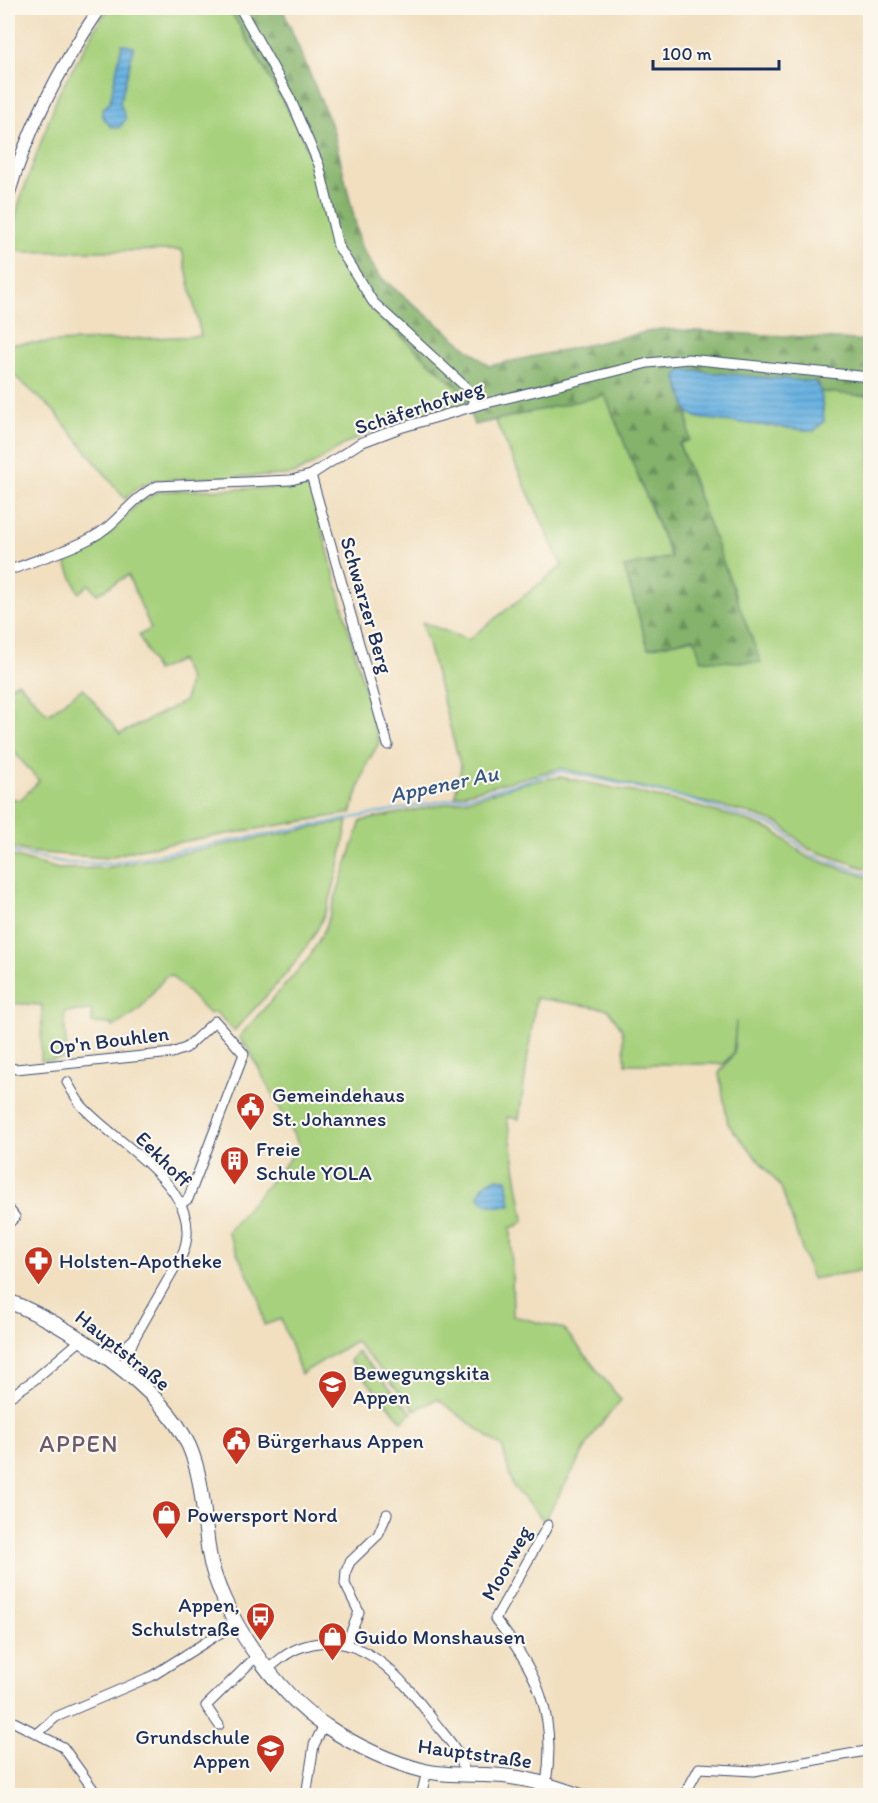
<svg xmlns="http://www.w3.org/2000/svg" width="878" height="1803" viewBox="0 0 878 1803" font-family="Itim,sans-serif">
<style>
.green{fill:#a7d17d;stroke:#61806e;stroke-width:1.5}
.forest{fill:url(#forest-firs);stroke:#507165;stroke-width:1.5}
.water{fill:url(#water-rules);stroke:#4271a0;stroke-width:1.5}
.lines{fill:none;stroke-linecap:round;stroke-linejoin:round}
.stream{stroke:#6ab3e2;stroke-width:2}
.minor-casing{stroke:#3b496d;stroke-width:11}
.tertiary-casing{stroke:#3b496d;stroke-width:14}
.secondary-casing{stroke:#3b496d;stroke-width:16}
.minor{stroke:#fff;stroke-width:9}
.tertiary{stroke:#fff;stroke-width:12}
.secondary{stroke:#fff;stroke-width:14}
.labels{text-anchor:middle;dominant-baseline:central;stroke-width:4.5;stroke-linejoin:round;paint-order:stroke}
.street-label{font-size:21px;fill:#1b2f5e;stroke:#fbf7ec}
.poi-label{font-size:21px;fill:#1b2f5e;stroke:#fbf7ec;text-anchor:start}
.water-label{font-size:22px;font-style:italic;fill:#335786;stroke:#fbf7ec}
.quarter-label{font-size:24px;letter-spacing:1.5px;fill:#6a5a6f;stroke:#fbf7ec}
</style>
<defs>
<pattern id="forest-firs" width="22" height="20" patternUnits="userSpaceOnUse" patternTransform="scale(1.5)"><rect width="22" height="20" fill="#85b36c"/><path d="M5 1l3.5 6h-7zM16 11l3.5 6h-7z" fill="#6c925c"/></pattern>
<pattern id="water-rules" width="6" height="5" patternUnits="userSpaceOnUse" patternTransform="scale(1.5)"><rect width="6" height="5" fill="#6ab3e2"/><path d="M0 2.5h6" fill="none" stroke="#5692ba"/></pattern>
</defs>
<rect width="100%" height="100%" fill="#fbf7ec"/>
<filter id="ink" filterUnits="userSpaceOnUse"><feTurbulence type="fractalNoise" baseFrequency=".0167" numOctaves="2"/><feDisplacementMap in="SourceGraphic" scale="12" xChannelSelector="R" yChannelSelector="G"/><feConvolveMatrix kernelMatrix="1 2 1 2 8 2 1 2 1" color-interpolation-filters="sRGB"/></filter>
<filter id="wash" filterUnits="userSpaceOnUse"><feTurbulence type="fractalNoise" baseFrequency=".008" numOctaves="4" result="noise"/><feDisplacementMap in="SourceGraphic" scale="24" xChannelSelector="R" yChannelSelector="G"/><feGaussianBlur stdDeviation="1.35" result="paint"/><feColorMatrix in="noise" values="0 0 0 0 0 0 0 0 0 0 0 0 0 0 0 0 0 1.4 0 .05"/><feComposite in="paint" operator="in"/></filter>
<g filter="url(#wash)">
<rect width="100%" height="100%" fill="#f1dfc0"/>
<g class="green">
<path d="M 111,8 L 229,8 L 299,129 L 314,168 L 334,255 L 464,394 L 467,403 C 431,413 393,422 359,437 C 333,448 317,466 290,475 L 154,480 L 137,488 L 125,499 L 53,410 L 8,370 L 8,344 L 201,336 L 182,250 L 23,252 L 8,249 L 19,203 L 58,95 L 102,17 Z"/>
<polygon points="821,392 870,396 870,870 809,849 780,824 745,812 561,768 455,796 461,768 422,622 468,640 562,566 495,420 605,395 671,558 648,648 694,638 698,493 679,443 689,440 688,412 699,418 814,431 824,421"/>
<polygon points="311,487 379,743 367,763 351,813 139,849 106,858 30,852 8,847 8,798 20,800 39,781 8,745 8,688 18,682 48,714 83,688 120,734 185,701 189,679 180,660 156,671 139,635 151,629 128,575 97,594 89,584 79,593 63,557 110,534 138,503 160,491"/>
<polygon points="560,777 681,802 738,818 774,831 807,857 870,878 870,1269 812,1279 781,1187 728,1124 719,1073 734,1054 736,1021 733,1053 724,1064 626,1064 622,1029 608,1009 536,998 519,1119 507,1117 524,1220 517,1226 511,1227 513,1316 564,1329 621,1400 596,1430 544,1521 512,1485 503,1448 437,1399 415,1410 355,1341 301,1374 281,1319 264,1325 259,1298 227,1232 300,1147 249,1050 239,1037 308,959 325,929 361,821 479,797 527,782"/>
<path d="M 348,821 C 341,855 334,898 318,928 C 297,967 263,998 234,1031 L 216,1012 L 209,1014 L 171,975 L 165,977 L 138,1011 L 113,1027 L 111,1024 L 92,1023 L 92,1010 L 64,1012 L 67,1058 L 41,1061 L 42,1005 L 8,1003 L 8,855 L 58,869 L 105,868 Z"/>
<polygon points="357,1351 412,1413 402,1421 350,1361"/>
</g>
<polygon class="forest" points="229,8 282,8 333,129 361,247 379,276 489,366 661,329 870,341 870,396 821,392 815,382 676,376 688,412 689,440 679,444 761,663 701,660 694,638 648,648 624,567 671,557 605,395 474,425 464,394 370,308 334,254 314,168 299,129"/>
<g class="water">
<polygon points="122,44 134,47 120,103 126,119 119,128 111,127 103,117 102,110 110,102"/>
<polygon points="682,370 815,382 821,392 824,421 814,431 698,418 688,412 676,376"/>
<path d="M 498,1178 L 507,1179 L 511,1205 C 498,1207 488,1208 479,1197 C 481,1186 486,1180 498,1178 Z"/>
</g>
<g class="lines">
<polyline class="stream" points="8,851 67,863 108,864 479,794 561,771 681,797 778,827 809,854 870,875"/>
</g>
</g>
<g filter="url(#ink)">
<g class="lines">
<defs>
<g id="minor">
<polyline points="240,8 290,98 319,165 338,246 373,302 469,390 475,406"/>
<polyline points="311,475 388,745"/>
<path d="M 8,568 L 16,568 C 40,558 68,551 91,538 C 117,525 131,498 157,486 L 291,480 L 311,475 L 360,443 L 400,428 L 475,406 L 648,363 L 688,359 L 870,377"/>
<polyline points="8,1067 16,1069 172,1053 186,1048 215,1021 244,1054 188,1199 182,1203"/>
<path d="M 67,1082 C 72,1090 76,1099 82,1106 C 118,1146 210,1191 182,1255 L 134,1339 L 121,1371"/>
<polyline points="8,1208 15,1217 8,1224"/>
<polyline points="109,1361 134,1339"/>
<polyline points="8,1398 34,1380 81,1340"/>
<polyline points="346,1644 359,1612 345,1584 346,1571 350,1562 378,1535 387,1514"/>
<path d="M 268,1669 C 278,1661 287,1652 299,1648 C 359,1625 401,1677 433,1720 C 444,1735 464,1754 464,1774"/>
<polyline points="8,1719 63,1747 98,1796"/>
<polyline points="219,1725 206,1706 258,1655"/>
<polyline points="38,1733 56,1717 152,1676 236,1623"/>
<path d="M 546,1784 C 557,1716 538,1671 495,1619 L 548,1525"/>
<polyline points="306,1796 314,1745 324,1725"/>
<polyline points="421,1796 427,1771"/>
<polyline points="684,1796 699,1768 754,1771 866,1751"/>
</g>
<path id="tertiary" d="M 8,196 C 28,127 60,67 100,8"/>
<path id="secondary" d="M 8,1301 C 67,1325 162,1386 189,1446 C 204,1481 203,1516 209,1553 C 218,1610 277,1695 326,1726 C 356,1746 389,1762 425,1771 C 452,1777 483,1773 511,1777 C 535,1780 558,1788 581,1796"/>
</defs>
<use href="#minor" class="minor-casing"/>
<use href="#tertiary" class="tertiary-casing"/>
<use href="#secondary" class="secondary-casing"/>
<use href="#minor" class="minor"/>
<use href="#tertiary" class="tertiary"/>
<use href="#secondary" class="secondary"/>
</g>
</g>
<defs>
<symbol id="civic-pin" viewBox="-11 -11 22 30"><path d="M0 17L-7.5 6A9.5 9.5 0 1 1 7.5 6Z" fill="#c8321e" stroke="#fbf7ec"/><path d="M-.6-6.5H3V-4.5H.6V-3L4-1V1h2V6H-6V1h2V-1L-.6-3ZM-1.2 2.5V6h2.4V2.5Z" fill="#fff"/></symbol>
<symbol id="building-pin" viewBox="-11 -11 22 30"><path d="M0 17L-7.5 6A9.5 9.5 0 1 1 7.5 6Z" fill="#c8321e" stroke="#fbf7ec"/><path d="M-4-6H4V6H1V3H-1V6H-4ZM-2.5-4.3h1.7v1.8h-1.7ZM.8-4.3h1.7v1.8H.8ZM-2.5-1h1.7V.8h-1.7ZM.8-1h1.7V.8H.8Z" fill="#fff"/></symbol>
<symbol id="pharmacy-pin" viewBox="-11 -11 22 30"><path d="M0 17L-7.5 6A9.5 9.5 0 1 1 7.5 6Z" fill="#c8321e" stroke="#fbf7ec"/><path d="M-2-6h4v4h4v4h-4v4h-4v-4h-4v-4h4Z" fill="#fff"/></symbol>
<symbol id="school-pin" viewBox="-11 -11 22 30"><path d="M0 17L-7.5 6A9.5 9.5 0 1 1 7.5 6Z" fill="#c8321e" stroke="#fbf7ec"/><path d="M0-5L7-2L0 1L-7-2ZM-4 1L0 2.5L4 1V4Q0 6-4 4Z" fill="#fff"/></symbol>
<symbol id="shop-pin" viewBox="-11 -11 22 30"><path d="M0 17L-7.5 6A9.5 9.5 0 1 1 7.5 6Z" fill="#c8321e" stroke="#fbf7ec"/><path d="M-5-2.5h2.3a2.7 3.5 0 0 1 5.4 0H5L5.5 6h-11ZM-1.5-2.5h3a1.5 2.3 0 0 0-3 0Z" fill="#fff"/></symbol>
<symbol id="bus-pin" viewBox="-11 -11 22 30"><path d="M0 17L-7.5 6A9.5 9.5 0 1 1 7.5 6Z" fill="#c8321e" stroke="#fbf7ec"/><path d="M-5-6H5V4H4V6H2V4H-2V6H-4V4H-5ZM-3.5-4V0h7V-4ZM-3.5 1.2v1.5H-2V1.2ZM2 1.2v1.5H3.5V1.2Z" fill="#fff"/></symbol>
</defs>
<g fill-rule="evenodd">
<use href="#civic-pin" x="234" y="1090" width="33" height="45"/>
<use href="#building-pin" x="218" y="1144" width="33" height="45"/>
<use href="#pharmacy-pin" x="22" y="1244" width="33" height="45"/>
<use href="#school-pin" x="316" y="1368" width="33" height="45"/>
<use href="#civic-pin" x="220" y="1424" width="33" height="45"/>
<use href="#shop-pin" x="150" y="1498" width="33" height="45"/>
<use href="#bus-pin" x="244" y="1600" width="33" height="45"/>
<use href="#shop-pin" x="316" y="1620" width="33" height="45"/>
<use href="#school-pin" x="254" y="1732" width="33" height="45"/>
</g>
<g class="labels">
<g class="street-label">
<text transform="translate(419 407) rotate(-18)">Schäferhofweg</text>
<text transform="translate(367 605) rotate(74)">Schwarzer Berg</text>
<text transform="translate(109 1040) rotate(-7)">Op'n Bouhlen</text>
<text transform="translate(164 1159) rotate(45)">Eekhoff</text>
<text transform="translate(123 1350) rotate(39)">Hauptstraße</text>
<text transform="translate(506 1563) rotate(-61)">Moorweg</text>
<text transform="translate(475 1753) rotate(8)">Hauptstraße</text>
</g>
<g class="poi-label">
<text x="272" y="1094">Gemeindehaus<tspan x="272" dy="24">St. Johannes</tspan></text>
<text x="256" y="1148">Freie<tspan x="256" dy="24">Schule YOLA</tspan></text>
<text x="59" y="1260">Holsten-Apotheke</text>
<text x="353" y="1372">Bewegungskita<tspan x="353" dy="24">Appen</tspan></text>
<text x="257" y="1440">Bürgerhaus Appen</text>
<text x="187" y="1514">Powersport Nord</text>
<text x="240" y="1604" text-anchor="end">Appen,<tspan x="240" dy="24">Schulstraße</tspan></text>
<text x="354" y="1636">Guido Monshausen</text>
<text x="250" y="1736" text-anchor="end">Grundschule<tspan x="250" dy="24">Appen</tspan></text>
</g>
<g class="water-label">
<text transform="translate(444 784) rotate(-12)">Appener Au</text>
</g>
<g class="quarter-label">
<text x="79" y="1443">APPEN</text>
</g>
</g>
<rect width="878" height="1803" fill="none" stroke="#fbf7ec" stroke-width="30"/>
<path d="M653 60v9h126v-9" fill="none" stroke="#1b2f5e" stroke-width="3"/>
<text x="662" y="60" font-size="18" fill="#1b2f5e" stroke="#fbf7ec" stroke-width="4.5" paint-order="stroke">100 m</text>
</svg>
